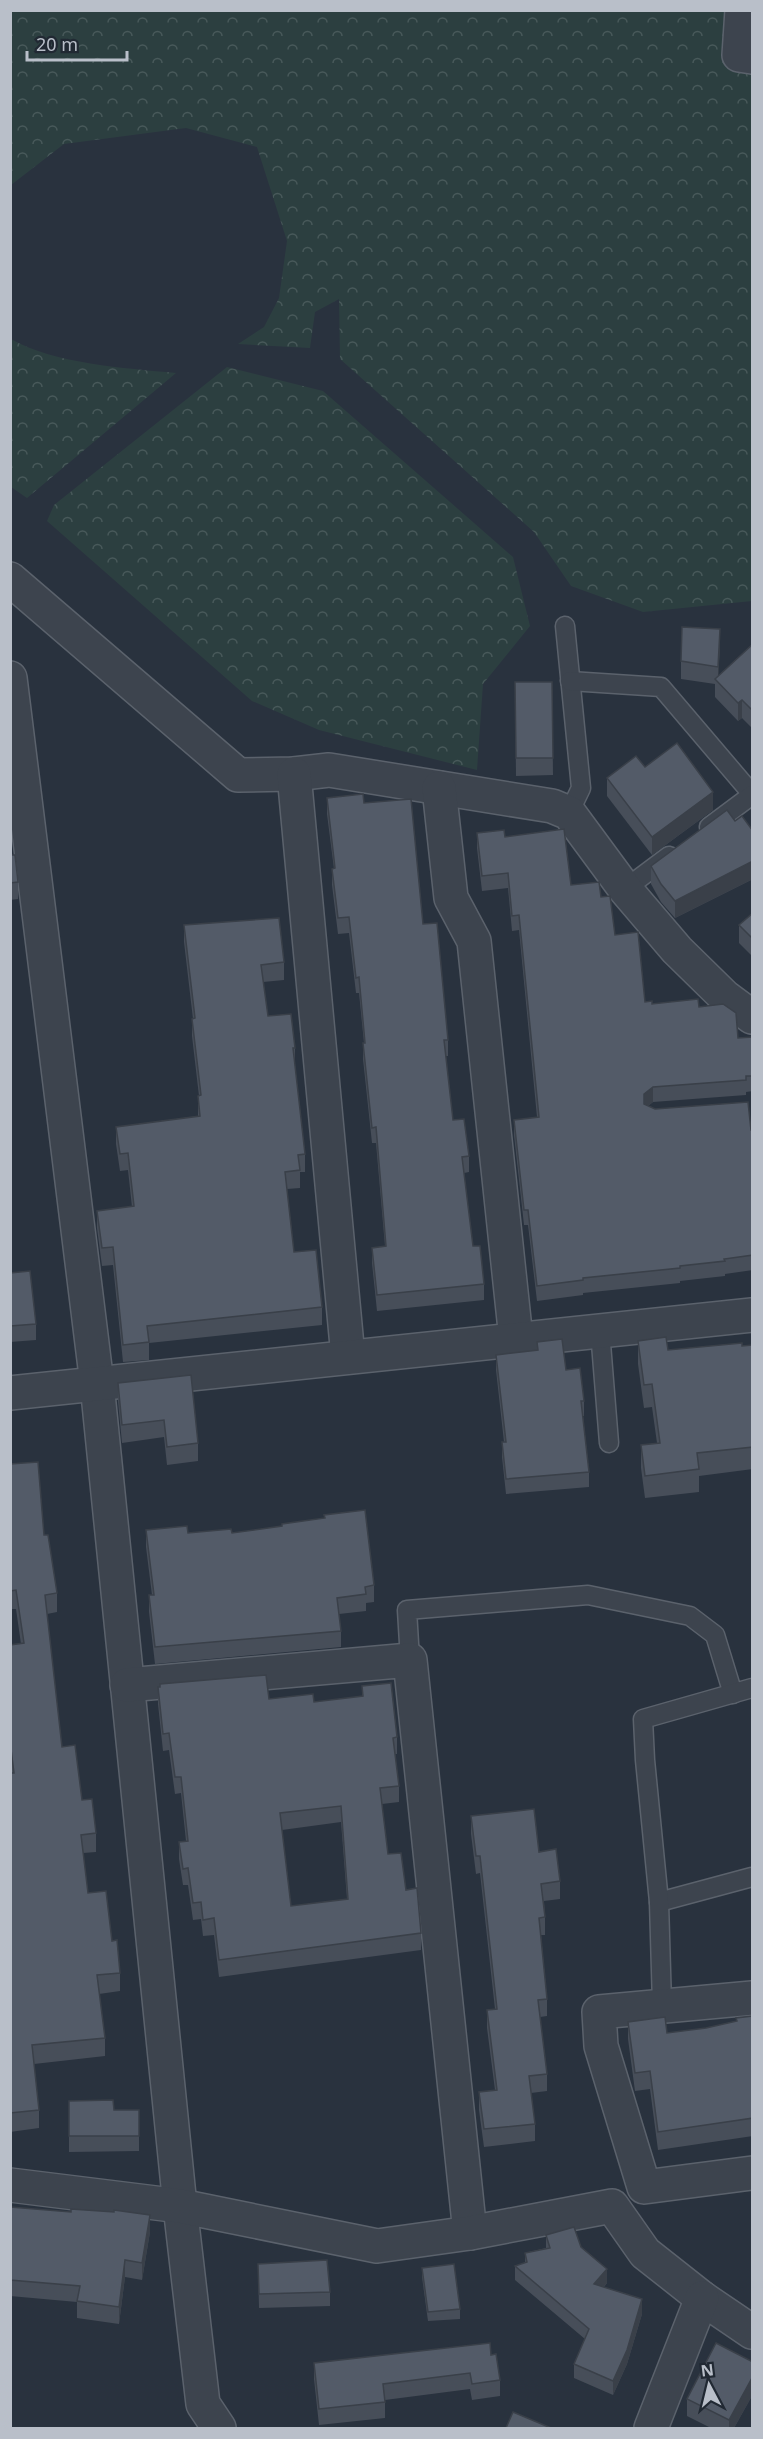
<svg xmlns="http://www.w3.org/2000/svg" width="763" height="2439" viewBox="0 0 763 2439" font-family="'Noto Sans',sans-serif">
<style>
.forest{fill:url(#forest-crowns)}
.lines{fill:none;stroke-linecap:round;stroke-linejoin:round}
.service-casing{stroke:#5b626c;stroke-width:21}
.minor-casing{stroke:#5b626c;stroke-width:36}
.service{stroke:#3d444e;stroke-width:18}
.minor{stroke:#3d444e;stroke-width:33}
.wall{fill:#474e59;fill-rule:evenodd}
.shaded-wall{fill:#3a4049}
.building{fill:#535b68;stroke:#3a4049;stroke-width:1.5;fill-rule:evenodd}
</style>
<defs>
<pattern id="forest-crowns" width="20" height="18" patternUnits="userSpaceOnUse" patternTransform="scale(1.5)"><rect width="20" height="18" fill="#2c3f40"/><path d="M2 6a3 3 0 1 1 6 0M12 15a3 3 0 1 1 6 0" fill="none" stroke="#48595a"/></pattern>
</defs>
<rect width="100%" height="100%" fill="#29323e"/>
<g class="forest">
<polygon points="11,11 752,11 752,601 643,612 571,586 534,532 340,359 339,299 315,312 310,348 238,344 264,327 279,298 287,241 257,147 186,128 64,144 11,185"/>
<path d="M 11,339 C 55,364 124,368 176,373 L 27,498 L 11,487 Z"/>
<polygon points="227,367 323,391 513,557 530,626 483,684 477,770 319,730 252,701 47,521 54,505"/>
</g>
<g class="lines">
<defs>
<g id="service">
<polyline points="565,626 581,788 569,813"/>
<polyline points="570,681 661,687 752,794"/>
<polyline points="709,827 752,795"/>
<polyline points="625,889 669,856"/>
<polyline points="600,1331 609,1443"/>
<polyline points="410,1660 407,1610 588,1595 690,1616 715,1635 733,1694"/>
<polyline points="659,1902 752,1877"/>
<polyline points="662,2005 659,1902 645,1760 643,1719 752,1688"/>
</g>
<g id="minor">
<polyline points="742,10 739,55 752,57"/>
<polyline points="10,579 238,775 294,774 329,770 552,806 569,813 625,889 677,950 725,997 752,1017"/>
<polyline points="10,678 97,1384 180,2206 203,2404 219,2428"/>
<polyline points="294,774 348,1357"/>
<polyline points="439,788 451,898 474,941 516,1339"/>
<polyline points="10,1393 752,1315"/>
<polyline points="127,1685 410,1660 470,2233"/>
<polyline points="752,1998 599,2012 601,2046 644,2187 752,2173"/>
<polyline points="10,2185 180,2206 377,2246 470,2233 612,2206 645,2253 702,2298 752,2332"/>
<polyline points="651,2428 702,2298"/>
</g>
</defs>
<use href="#service" class="service-casing"/>
<use href="#minor" class="minor-casing"/>
<use href="#service" class="service"/>
<use href="#minor" class="minor"/>
</g>
<g class="wall">
<polygon points="753,644 753,729 742,718 738,721 715,697 715,684 681,679 681,661 720,647 718,676"/>
<polygon points="515,682 552,682 553,775 516,776"/>
<polygon points="645,767 713,810 652,855 607,796 607,778"/>
<polygon points="327,798 364,803 423,924 448,1040 448,1056 445,1056 453,1120 469,1156 469,1172 464,1173 473,1246 484,1284 484,1300 377,1311 372,1263 372,1248 385,1246 376,1143 372,1143 363,1059 363,1043 364,1043 359,993 356,993 349,933 338,934 332,885 332,869 334,869 327,814"/>
<polygon points="735,821 753,831 753,879 675,918 661,902 651,884 651,866"/>
<polygon points="477,833 505,837 571,885 601,897 615,935 645,1002 652,1004 699,1007 738,1038 753,1037 753,1091 746,1092 746,1095 653,1102 648,1106 655,1109 753,1130 753,1270 725,1274 725,1276 680,1281 680,1283 583,1293 583,1295 537,1301 528,1225 524,1225 514,1135 514,1120 537,1117 519,930 512,931 508,888 482,891 477,848"/>
<polygon points="10,848 18,882 18,899 10,900"/>
<polygon points="753,913 753,957 739,943 739,925"/>
<polygon points="184,925 284,962 284,980 263,982 268,1016 295,1048 295,1066 305,1154 305,1172 300,1172 300,1188 287,1189 294,1252 322,1307 322,1325 149,1343 149,1360 123,1362 113,1265 102,1266 97,1228 97,1211 132,1207 128,1170 120,1171 116,1144 116,1127 198,1116 198,1096 199,1096 192,1036 192,1019 193,1019 184,942"/>
<polygon points="10,1273 36,1324 36,1340 10,1342"/>
<polygon points="638,1341 668,1350 753,1345 753,1469 699,1476 699,1492 645,1498 641,1468 641,1445 657,1443 652,1407 644,1408 638,1364"/>
<polygon points="537,1342 566,1370 584,1401 584,1416 583,1416 589,1472 589,1487 506,1494 502,1457 502,1442 504,1442 496,1370 496,1355 537,1350"/>
<polygon points="118,1383 198,1443 198,1461 167,1465 164,1437 122,1443 118,1401"/>
<polygon points="10,1464 44,1535 57,1593 57,1612 47,1614 62,1747 82,1800 96,1833 96,1852 83,1853 88,1893 112,1941 120,1973 120,1991 99,1994 105,2038 105,2056 34,2064 39,2110 39,2128 10,2132 10,1773 12,1773 10,1760 10,1645 21,1644 16,1609 10,1609"/>
<polygon points="146,1530 188,1533 232,1533 374,1585 374,1602 366,1603 366,1611 339,1614 341,1631 341,1647 155,1664 149,1612 149,1595 152,1595 146,1547"/>
<path d="M 362,1686 L 397,1737 L 397,1754 L 395,1754 L 399,1786 L 399,1802 L 382,1804 L 388,1854 L 406,1890 L 421,1933 L 421,1950 L 219,1977 L 214,1935 L 203,1936 L 201,1919 L 193,1920 L 188,1885 L 183,1885 L 179,1859 L 179,1842 L 186,1841 L 181,1793 L 175,1794 L 169,1750 L 163,1751 L 158,1704 L 158,1687 L 269,1699 L 314,1702 L 362,1696 ZM 341,1822 L 347,1899 L 291,1906 L 282,1830 Z"/>
<polygon points="471,1816 539,1852 560,1881 560,1899 544,1901 545,1917 545,1935 541,1935 547,1999 547,2016 540,2017 547,2074 547,2091 531,2093 535,2124 535,2141 484,2147 479,2110 479,2092 495,2090 487,2028 487,2010 495,2009 480,1873 476,1874 471,1834"/>
<polygon points="753,2016 753,2136 658,2150 650,2089 635,2091 628,2039 628,2022 667,2033 706,2028 736,2021"/>
<polygon points="69,2101 114,2110 139,2110 139,2151 69,2152"/>
<polygon points="10,2207 150,2232 142,2280 125,2277 119,2324 77,2318 77,2302 10,2296"/>
<polygon points="546,2235 581,2247 607,2283 604,2287 642,2314 627,2364 613,2395 574,2378 574,2364 585,2339 515,2280 515,2266 525,2263 525,2253 546,2248"/>
<polygon points="258,2264 330,2292 330,2306 259,2308"/>
<polygon points="422,2268 460,2309 460,2319 428,2321 422,2277"/>
<polygon points="491,2355 500,2380 500,2396 472,2400 470,2389 385,2400 385,2418 319,2425 314,2379 314,2363"/>
<polygon points="753,2362 753,2394 734,2428 711,2428 687,2416 687,2399"/>
</g>
<g class="shaded-wall">
<polygon points="720,629 720,647 718,684 718,667"/>
<polygon points="742,700 742,718 738,721 738,703"/>
<polygon points="713,792 713,810 652,855 652,837"/>
<polygon points="753,861 753,879 675,918 675,901"/>
<polygon points="653,1087 653,1102 644,1109 644,1094"/>
<polygon points="150,2215 150,2232 142,2280 142,2263"/>
<polygon points="125,2260 125,2277 119,2324 119,2307"/>
<polygon points="607,2269 607,2283 594,2298 594,2284"/>
<polygon points="642,2299 642,2314 627,2364 613,2395 613,2381"/>
<polygon points="753,2376 753,2394 734,2428 729,2428 729,2420"/>
</g>
<g class="building">
<polygon points="682,627 720,629 718,667 681,661"/>
<polygon points="753,644 753,711 742,700 738,703 715,679"/>
<polygon points="515,682 552,682 553,758 516,758"/>
<polygon points="677,743 713,792 652,837 607,778 636,756 645,767"/>
<polygon points="363,794 364,803 411,799 423,924 437,923 448,1040 444,1040 453,1120 464,1119 469,1156 462,1157 473,1246 480,1246 484,1284 377,1295 372,1248 386,1246 376,1127 372,1128 363,1043 365,1043 359,977 356,978 349,917 338,918 332,869 335,868 327,798"/>
<polygon points="727,810 735,821 742,816 753,831 753,861 675,901 661,884 651,866"/>
<polygon points="564,829 571,885 599,882 601,897 610,896 615,935 638,932 645,1002 652,1001 652,1004 698,999 699,1007 723,1004 736,1013 738,1038 753,1037 753,1076 746,1076 746,1080 653,1087 644,1094 644,1104 655,1109 748,1102 751,1130 753,1130 753,1255 724,1259 725,1261 680,1266 680,1268 583,1278 583,1280 537,1286 528,1210 524,1210 514,1120 539,1117 519,915 512,916 508,873 482,876 477,833 504,830 505,837"/>
<polygon points="10,848 11,855 15,855 18,882 10,883"/>
<polygon points="753,913 753,939 739,925"/>
<polygon points="279,918 284,962 261,965 268,1016 291,1014 295,1048 293,1048 305,1154 298,1155 300,1170 285,1172 294,1252 316,1250 322,1307 147,1326 149,1342 123,1345 113,1247 102,1248 97,1211 134,1206 128,1153 120,1154 116,1127 200,1116 198,1096 201,1095 192,1019 195,1018 184,925"/>
<polygon points="30,1271 36,1324 10,1326 10,1273"/>
<polygon points="666,1337 668,1350 742,1343 742,1346 753,1345 753,1447 697,1453 699,1469 645,1476 641,1445 660,1443 652,1384 644,1385 638,1341"/>
<polygon points="562,1339 566,1370 580,1368 584,1401 581,1401 589,1472 506,1479 502,1442 506,1442 496,1355 538,1350 537,1342"/>
<polygon points="191,1375 198,1443 167,1447 164,1420 122,1425 118,1383"/>
<polygon points="38,1462 44,1535 48,1535 57,1593 45,1595 62,1747 75,1745 82,1800 92,1799 96,1833 81,1835 88,1893 106,1891 112,1941 117,1940 120,1973 97,1975 105,2038 32,2045 39,2110 10,2113 10,1773 14,1773 10,1741 10,1645 24,1643 16,1590 10,1591 10,1464"/>
<polygon points="365,1510 374,1585 365,1587 366,1594 337,1598 341,1631 155,1647 149,1595 154,1595 146,1530 187,1526 188,1533 231,1529 232,1533 282,1526 282,1524 325,1518 324,1515"/>
<path d="M 266,1675 L 269,1699 L 313,1694 L 314,1702 L 363,1696 L 362,1686 L 391,1683 L 397,1737 L 393,1738 L 399,1786 L 380,1788 L 388,1854 L 401,1853 L 406,1890 L 417,1888 L 421,1933 L 219,1960 L 214,1918 L 203,1920 L 201,1902 L 193,1903 L 188,1868 L 183,1869 L 179,1842 L 188,1841 L 181,1777 L 175,1777 L 169,1733 L 163,1734 L 158,1687 L 160,1687 L 160,1684 ZM 341,1806 L 348,1899 L 291,1906 L 280,1813 Z"/>
<polygon points="534,1809 539,1852 556,1849 560,1881 541,1884 545,1917 539,1918 547,1999 538,2000 547,2074 529,2076 535,2124 484,2129 479,2092 497,2090 487,2010 497,2009 480,1856 476,1856 471,1816"/>
<polygon points="753,2016 753,2118 658,2132 650,2071 635,2073 628,2022 665,2017 667,2033 706,2028 737,2021 736,2018"/>
<polygon points="113,2100 114,2110 139,2110 139,2136 69,2136 69,2101"/>
<polygon points="10,2207 71,2212 71,2209 114,2212 114,2210 150,2215 142,2263 125,2260 119,2307 77,2301 80,2286 10,2280"/>
<polygon points="574,2227 581,2247 607,2269 594,2284 642,2299 627,2350 613,2381 574,2364 589,2329 515,2266 527,2262 525,2253 550,2248 546,2235"/>
<polygon points="327,2260 330,2292 259,2294 258,2264"/>
<polygon points="454,2264 460,2309 428,2312 422,2268"/>
<polygon points="490,2343 491,2355 496,2354 500,2380 472,2384 470,2373 383,2384 385,2402 319,2409 314,2363"/>
<polygon points="716,2343 753,2362 753,2376 729,2420 687,2399"/>
<polygon points="513,2412 551,2428 506,2428"/>
</g>
<rect width="763" height="2439" fill="none" stroke="#b9bfc9" stroke-width="24"/>
<g transform="translate(709 2385) rotate(353)" stroke="#212933" stroke-width="4.5" paint-order="stroke">
<path d="M0-4.5L10 22L0 15L-10 22Z" fill="#b9bfc9"/>
<text y="-9" font-size="16" font-weight="bold" text-anchor="middle" fill="#b9bfc9">N</text>
</g>
<path d="M27 51v9h100v-9" fill="none" stroke="#b9bfc9" stroke-width="3"/>
<text x="36" y="51" font-size="18" fill="#b9bfc9" stroke="#212933" stroke-width="4.5" paint-order="stroke">20 m</text>
</svg>
